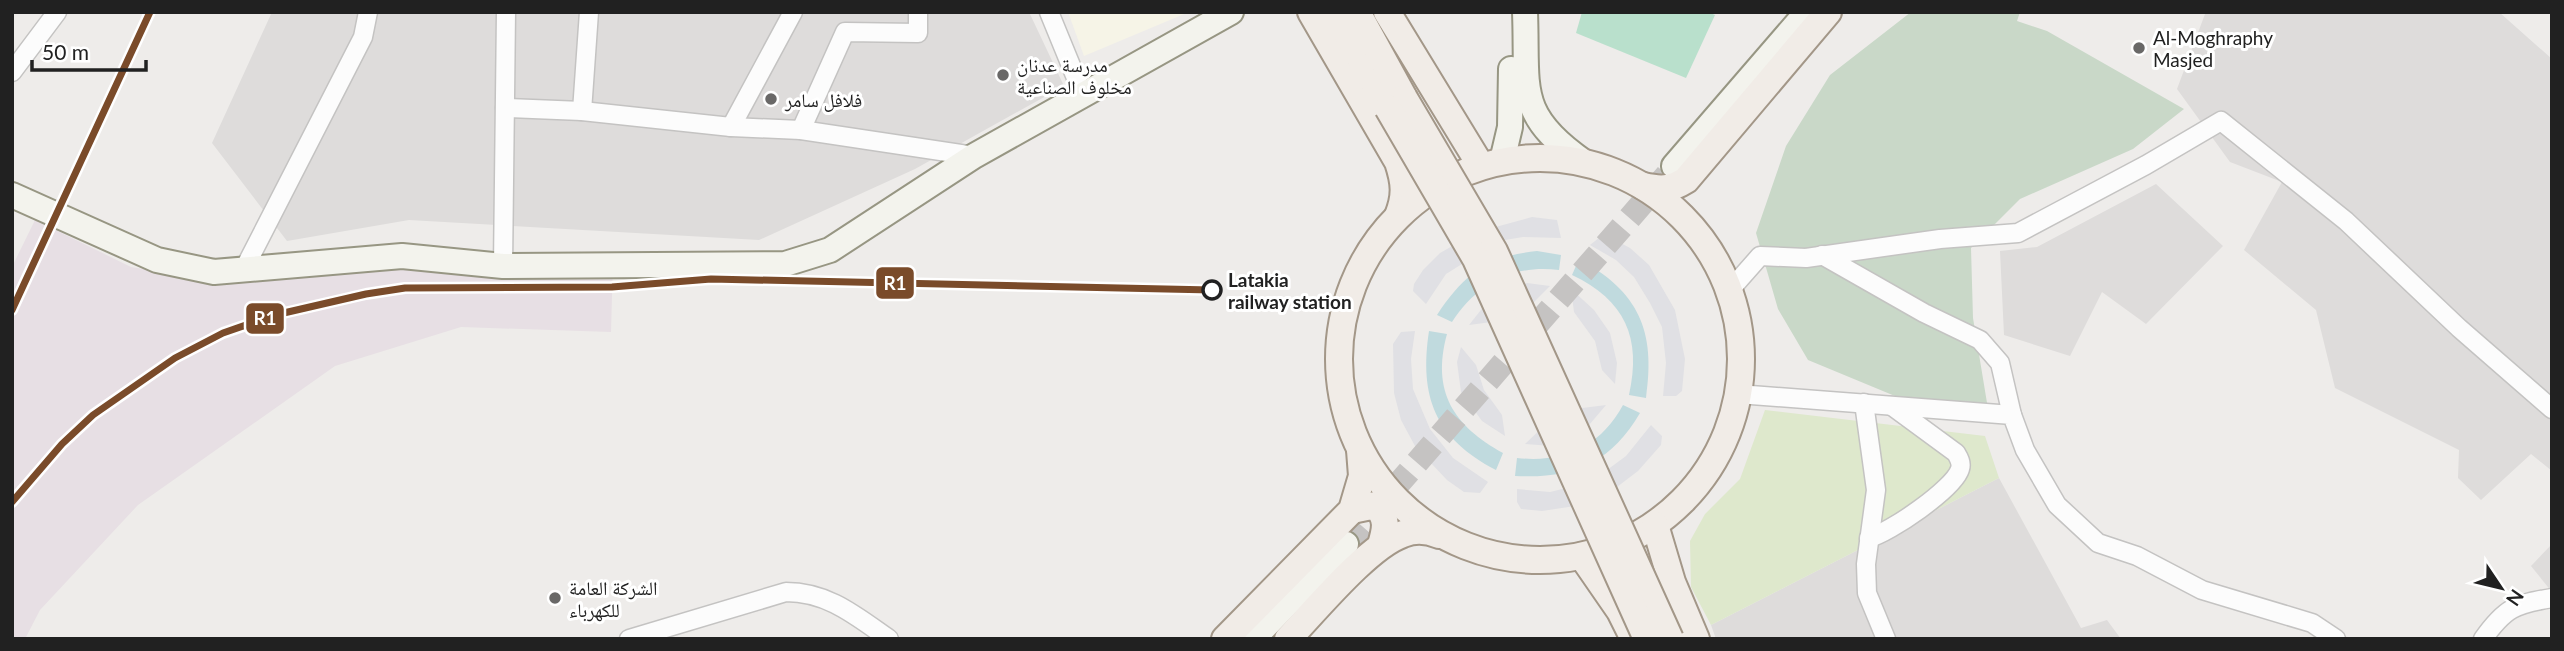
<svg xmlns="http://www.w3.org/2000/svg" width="2564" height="651" viewBox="0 0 2564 651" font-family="Lato,'Noto Naskh Arabic',sans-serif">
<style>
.residential{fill:#dedcdb}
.industrial{fill:#e7dfe4}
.education{fill:#f6f4e7}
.grass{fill:#dee8cc}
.cemetery{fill:#c9d8c8}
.pitch{fill:#b9e0cc}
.plaza{fill:#e0e0e4}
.water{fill:#c0dade}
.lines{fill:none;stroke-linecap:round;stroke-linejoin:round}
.secondary-tunnel{stroke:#c5c3c2;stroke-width:24;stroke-dasharray:24 12;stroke-linecap:butt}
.street-casing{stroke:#c4c3c2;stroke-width:21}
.secondary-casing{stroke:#979683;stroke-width:28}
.primary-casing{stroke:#a39788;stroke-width:30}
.street{stroke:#fcfcfc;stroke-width:18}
.secondary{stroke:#f3f3ed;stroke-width:24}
.primary{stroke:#f1ece7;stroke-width:26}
.primary-bridge-casing{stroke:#a39788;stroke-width:30;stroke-linecap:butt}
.primary-bridge{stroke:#f1ece7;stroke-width:26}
.rail-1-casing{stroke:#fff;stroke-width:12}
.rail-1{stroke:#7a4b2a;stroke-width:7}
.poi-dot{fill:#696867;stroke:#fff;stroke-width:2.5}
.stop-dot{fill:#fff;stroke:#212121;stroke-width:3.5}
.labels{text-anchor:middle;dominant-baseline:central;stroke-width:6;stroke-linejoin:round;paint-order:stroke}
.poi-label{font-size:19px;fill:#212121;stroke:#fff;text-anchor:start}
.stop-label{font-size:19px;font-weight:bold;fill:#212121;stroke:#fff;text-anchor:start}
.line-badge{stroke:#fff;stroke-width:2.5}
.badge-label{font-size:19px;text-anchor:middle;font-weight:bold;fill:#fff}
</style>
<rect width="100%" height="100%" fill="#eeecea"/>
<g class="residential">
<polygon points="272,12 1029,12 1064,86 915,169 759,240 409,220 287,241 212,143"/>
<polygon points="2201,12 2499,12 2552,59 2552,471 2531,454 2481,500 2458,478 2459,450 2335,388 2316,310 2244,250 2282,182 2230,162 2177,89 2205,14"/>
<polygon points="2156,184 2223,246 2146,324 2102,292 2070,356 2004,335 2000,251 2037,247"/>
<polygon points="1999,478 2081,628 2107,620 2121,639 1716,639 1711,625"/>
<polygon points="2552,544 2552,592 2531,566"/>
</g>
<polygon class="industrial" points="35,220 131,267 226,282 506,257 613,260 611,332 461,327 335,366 138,505 40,610 25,639 12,639 12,267"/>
<polygon class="education" points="1068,12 1189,12 1084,56"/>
<polygon class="grass" points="1765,410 1985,436 1999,478 1711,625 1691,587 1690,541 1705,514 1740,479"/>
<polygon class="cemetery" points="1911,12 2020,12 2017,21 2047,31 2184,109 2133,149 2020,199 1971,248 1973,318 1989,415 1907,401 1808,360 1778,309 1756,233 1786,146 1830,75"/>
<polygon class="pitch" points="1582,12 1708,12 1715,15 1686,78 1576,33"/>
<g class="plaza">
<polygon points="1532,217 1557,220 1561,238 1523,237 1499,241 1446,274 1426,304 1413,291 1414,284 1423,270 1440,253 1477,232"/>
<polygon points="1604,234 1630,248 1649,265 1675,310 1685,359 1682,391 1676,396 1663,396 1666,363 1662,327 1650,303 1634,277 1616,260 1590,245"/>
<polygon points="1527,283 1550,286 1532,304 1499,321 1469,325 1488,301"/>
<polygon points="1571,289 1594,310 1610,333 1617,363 1615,384 1602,370 1595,341 1574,312"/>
<polygon points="1415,331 1411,359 1413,389 1430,429 1453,458 1488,482 1480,493 1464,492 1447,480 1415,446 1401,420 1394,393 1393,344 1401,332"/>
<polygon points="1461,347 1476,365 1484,390 1502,415 1505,436 1482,421 1461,392 1457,362"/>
<polygon points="1606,405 1589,425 1552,446 1525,444 1544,426 1582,408"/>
<polygon points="1651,425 1662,436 1661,445 1638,471 1617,487 1582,505 1542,511 1521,509 1517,502 1517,489 1550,492 1570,487 1607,470 1626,456"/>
</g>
<g class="water">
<path d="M 1537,251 L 1561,255 L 1559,270 C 1513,264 1477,284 1452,322 L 1437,315 C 1464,274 1488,256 1537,251 Z"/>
<path d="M 1579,259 C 1639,292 1656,331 1646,398 L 1629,395 C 1642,338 1625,300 1572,275 Z"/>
<path d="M 1429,331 L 1447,334 C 1431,392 1454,426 1503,453 L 1496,470 C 1435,438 1419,397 1429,331 Z"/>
<path d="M 1623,405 L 1640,413 C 1610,464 1572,479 1515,476 L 1517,458 C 1564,463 1600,447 1623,405 Z"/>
</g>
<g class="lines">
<polyline class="secondary-tunnel" points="1346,544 1667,175"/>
<defs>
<g id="street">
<polyline points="1049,12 1083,95"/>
<polyline points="12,72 57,12"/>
<polyline points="505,108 582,111 731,127 801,130 974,156"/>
<polyline points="582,111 589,12"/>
<polyline points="731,127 793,12"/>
<polyline points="801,130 845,32 918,33 918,12"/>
<polyline points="1822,255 1924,313 1980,340 2000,363 2012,415"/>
<polyline points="503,266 506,12"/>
<polyline points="243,271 363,37 368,12"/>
<polyline points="1730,290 1760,256 1806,258 1940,239 2018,233 2146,165 2221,121 2346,221 2459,328 2552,409"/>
<polyline points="1738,394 2012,415 2025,450 2057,505 2098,543 2137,556 2202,590 2312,623 2336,639"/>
<polyline points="1864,403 1876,490 1866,564 1867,593 1886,639"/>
<path d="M 1869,538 C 1889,533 1954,489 1960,469 C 1962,463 1959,458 1956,453 L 1892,406"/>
<path d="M 629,639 L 786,592 C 828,592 856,616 889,639"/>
<path d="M 2483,639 C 2505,608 2515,604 2552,598"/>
</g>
<g id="secondary">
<path d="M 1525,12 C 1528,89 1515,114 1584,162"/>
<polyline points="1502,161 1510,127 1511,69"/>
<polyline points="1674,166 1807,12"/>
<polyline points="12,195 157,260 214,272 402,256 503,266 785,264 830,250 974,156 1231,12"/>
<polyline points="1253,639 1346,544"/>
</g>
<g id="primary">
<path d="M 1311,12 L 1398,162 C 1405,183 1406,196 1398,216"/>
<polyline points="1335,12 1388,108"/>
<polyline points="1357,12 1404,98"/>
<polyline points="1387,12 1481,166"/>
<circle cx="1540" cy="359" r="201"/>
<path d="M 1643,186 C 1661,190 1670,190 1686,180 L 1828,12"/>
<path d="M 1352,510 L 1376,505 C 1388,519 1386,528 1381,545"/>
<polyline points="1655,525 1672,582 1696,639"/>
<polyline points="1582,556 1620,611 1634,639"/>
<polyline points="1225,639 1352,510 1362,476 1360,450"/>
<path d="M 1288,639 C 1315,611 1368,546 1403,534 C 1415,529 1427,530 1439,535"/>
</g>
</defs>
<use href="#street" class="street-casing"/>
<use href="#secondary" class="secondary-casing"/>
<use href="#primary" class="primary-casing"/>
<use href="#street" class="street"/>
<use href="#secondary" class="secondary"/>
<use href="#primary" class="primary"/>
<defs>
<g id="primary-bridge">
<polyline points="1404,98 1494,251 1670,639"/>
<polyline points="1388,108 1476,259 1647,639"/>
</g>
</defs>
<use href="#primary-bridge" class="primary-bridge-casing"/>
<use href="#primary-bridge" class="primary-bridge"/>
<defs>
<g id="rail-1">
<polyline points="12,310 150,12"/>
<polyline points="12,502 62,444 93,415 175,358 223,333 275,315 366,294 405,288 612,287 711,279 1212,290"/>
</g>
</defs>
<use href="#rail-1" class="rail-1-casing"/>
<use href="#rail-1" class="rail-1"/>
</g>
<g class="poi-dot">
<circle cx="2139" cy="48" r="7"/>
<circle cx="1003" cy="75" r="7"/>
<circle cx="771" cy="99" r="7"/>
<circle cx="555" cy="598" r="7"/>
</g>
<circle class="stop-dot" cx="1212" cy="290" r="9"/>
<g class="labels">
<g class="poi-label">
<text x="2153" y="37">Al-Moghraphy<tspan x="2153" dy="22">Masjed</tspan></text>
<text x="1017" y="64">مدرسة عدنان<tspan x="1017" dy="22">مخلوف الصناعية</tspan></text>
<text x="785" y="99">فلافل سامر</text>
<text x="569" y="587">الشركة العامة<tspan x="569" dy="22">للكهرباء</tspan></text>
</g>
<g class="stop-label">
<text x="1228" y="279">Latakia<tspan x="1228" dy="22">railway station</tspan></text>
</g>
</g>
<g class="line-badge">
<rect x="875" y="266" width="40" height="34" rx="7" fill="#7a4b2a"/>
<rect x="245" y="302" width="40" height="33" rx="7" fill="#7a4b2a"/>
</g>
<g class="badge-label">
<text x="895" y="290">R1</text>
<text x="265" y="325">R1</text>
</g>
<rect width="2564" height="651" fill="none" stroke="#212121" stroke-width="28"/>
<g transform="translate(2501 588) rotate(125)" stroke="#ffffff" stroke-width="5" paint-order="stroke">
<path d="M0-5L12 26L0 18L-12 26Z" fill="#212121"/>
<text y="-10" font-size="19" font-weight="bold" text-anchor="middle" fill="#212121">N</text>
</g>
<path d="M32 60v10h114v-10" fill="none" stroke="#212121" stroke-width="3.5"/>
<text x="42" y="60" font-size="21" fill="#212121" stroke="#ffffff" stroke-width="5" paint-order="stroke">50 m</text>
</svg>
